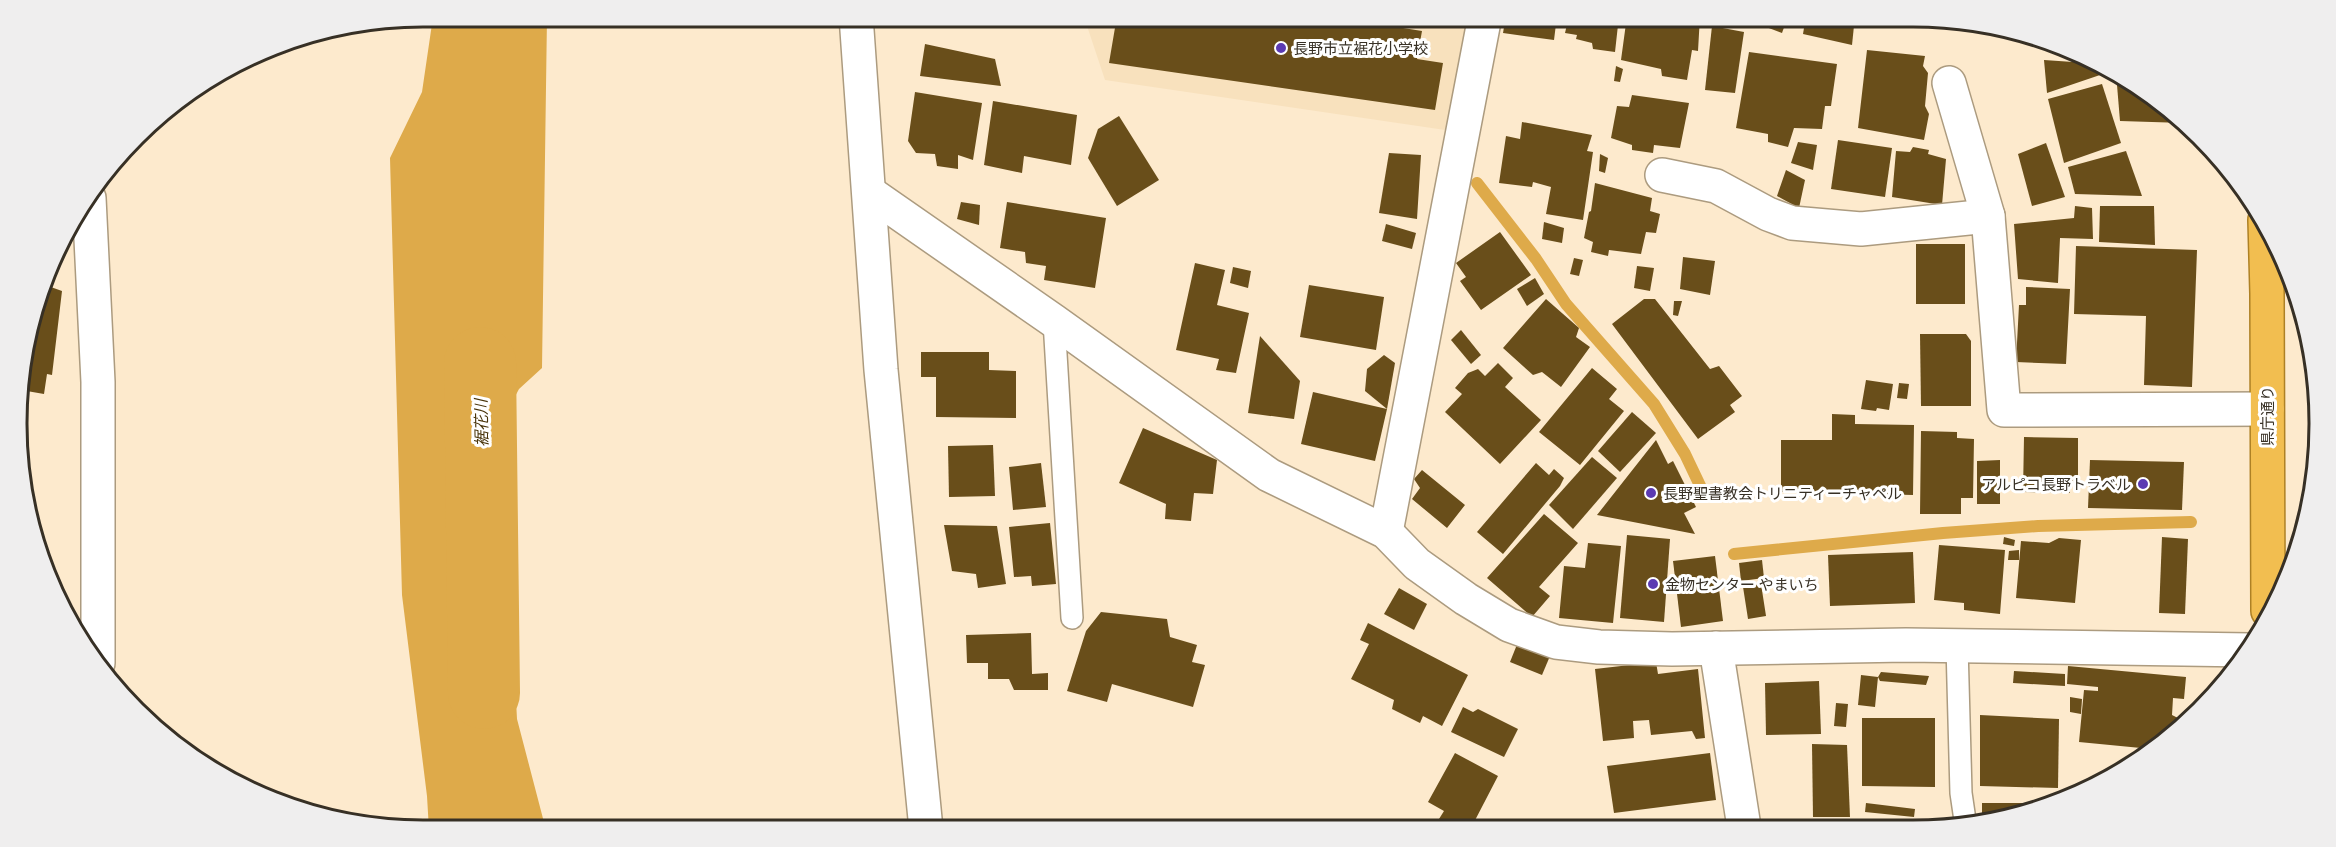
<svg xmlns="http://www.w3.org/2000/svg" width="2336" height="847" viewBox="0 0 2336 847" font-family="Ubuntu,'Noto Sans JP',sans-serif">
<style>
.built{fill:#f8e1bd}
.water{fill:#deaa4a}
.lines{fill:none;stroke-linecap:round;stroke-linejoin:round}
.stream{stroke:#deaa4a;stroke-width:12}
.river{stroke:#deaa4a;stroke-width:72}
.building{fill:#694e1a}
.service-casing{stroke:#ac9b7f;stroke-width:24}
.minor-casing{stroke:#ac9b7f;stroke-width:36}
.trunk-casing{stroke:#ae8125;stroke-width:36}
.service{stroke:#fff;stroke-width:21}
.minor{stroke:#fff;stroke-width:33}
.trunk{stroke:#f2be50;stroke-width:33}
.poi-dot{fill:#5b3ab2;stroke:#fff;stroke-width:2}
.labels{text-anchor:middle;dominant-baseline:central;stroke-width:6;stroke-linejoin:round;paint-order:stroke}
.poi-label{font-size:15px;fill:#373025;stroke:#fff;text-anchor:start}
.street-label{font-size:15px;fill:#373025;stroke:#fff}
.water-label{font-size:16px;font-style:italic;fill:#483309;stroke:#fff}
.rim{fill:none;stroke:#373025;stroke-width:3}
</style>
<rect width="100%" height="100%" fill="#fdeacd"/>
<polygon class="built" points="1084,17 1472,17 1452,131 1105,80"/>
<polygon class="water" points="433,17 547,17 542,368 519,389 481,461 483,596 512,625 517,719 546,830 429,830 427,796 402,595 390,158 422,92"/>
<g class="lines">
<g class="stream">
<polyline points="1477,183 1536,259 1566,304 1654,404 1685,454 1705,496"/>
<polyline points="1734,554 1943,533 2038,526 2191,522"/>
</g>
<polyline class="river" points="480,363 484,693"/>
</g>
<g class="building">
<polygon points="1117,16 1328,16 1422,31 1417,59 1443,63 1435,110 1109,63"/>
<polygon points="1506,16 1557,16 1554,40 1503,33"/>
<polygon points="1569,16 1619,16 1615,52 1593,49 1592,43 1576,39 1577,35 1565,33"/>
<polygon points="1627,16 1700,16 1698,51 1692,50 1687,80 1662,76 1661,69 1621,60"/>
<polygon points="1737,16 1788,16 1782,33"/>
<polygon points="1806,16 1855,16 1852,45 1803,34"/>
<polygon points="1712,26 1744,32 1735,93 1705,90"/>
<polygon points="925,44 995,59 1001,86 920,76"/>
<polygon points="1867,50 1925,56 1923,66 1928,73 1925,106 1929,114 1924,140 1858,128"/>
<polygon points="1749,52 1837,64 1831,106 1825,106 1822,129 1794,128 1788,147 1768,142 1768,134 1736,128"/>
<polygon points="2044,60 2102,64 2104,65 2100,75 2047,93"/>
<polygon points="1616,66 1623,69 1620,82 1614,81"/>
<polygon points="2116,73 2161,101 2184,123 2120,121"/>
<polygon points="2102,84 2121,143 2064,163 2048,99"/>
<polygon points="915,92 982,103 973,160 958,155 958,169 937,166 935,154 916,153 908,141"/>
<polygon points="1632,95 1689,103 1680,148 1654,145 1653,153 1632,150 1632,145 1611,138 1617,106 1629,107"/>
<polygon points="993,101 1077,115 1071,165 1024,156 1022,173 984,165"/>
<polygon points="1119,116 1159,180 1117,206 1088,158 1098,129"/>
<polygon points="1522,122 1592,135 1587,151 1593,152 1583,220 1546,214 1551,187 1533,182 1532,187 1499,183 1506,136 1520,139"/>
<polygon points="1838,140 1892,148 1885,197 1831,189"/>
<polygon points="1798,142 1817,145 1813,170 1791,163"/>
<polygon points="2046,143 2065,197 2032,206 2018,154"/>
<polygon points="1913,147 1929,150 1928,154 1946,159 1942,205 1892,197 1896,151 1910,152"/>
<polygon points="2126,151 2142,196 2075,194 2068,167"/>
<polygon points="1389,153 1421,155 1417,219 1379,213"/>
<polygon points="1600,154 1608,158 1605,173 1599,171"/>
<polygon points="1786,170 1805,180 1799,208 1777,196"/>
<polygon points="1595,183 1652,198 1650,211 1660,214 1656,233 1646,232 1641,254 1609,250 1608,256 1591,252 1593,242 1584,238 1589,212 1591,211"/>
<polygon points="961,202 980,205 979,225 957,219"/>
<polygon points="1007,202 1106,218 1095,288 1044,280 1046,266 1026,263 1025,252 1000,248"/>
<polygon points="2075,206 2092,208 2093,239 2060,238 2058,283 2018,279 2014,224 2074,218"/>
<polygon points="2100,206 2154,206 2155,245 2099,242"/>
<polygon points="1544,222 1564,228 1562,243 1542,239"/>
<polygon points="1386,224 1416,233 1412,249 1382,241"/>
<polygon points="1500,232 1531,275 1481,310 1460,281 1466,277 1456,263"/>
<rect x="1916" y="244" width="49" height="60"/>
<polygon points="2076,246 2197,250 2192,387 2144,385 2146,316 2074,314"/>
<polygon points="1683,257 1715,261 1710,295 1680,289"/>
<polygon points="1574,258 1583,260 1579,276 1570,274"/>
<polygon points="1195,263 1225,270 1217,305 1249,313 1236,373 1216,370 1219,359 1176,350"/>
<polygon points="1637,266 1654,268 1650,291 1634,288"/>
<polygon points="50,267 48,286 62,291 52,375 47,374 44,394 21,390 20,370 38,292"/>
<polygon points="1233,267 1251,271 1248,288 1230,283"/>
<polygon points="1535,278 1544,294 1527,306 1517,289"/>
<polygon points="1309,285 1384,297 1376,350 1300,337"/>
<polygon points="2026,287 2070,289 2066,364 2016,362 2019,305 2026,305"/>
<polygon points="1546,299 1579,328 1576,337 1590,347 1561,387 1542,372 1533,375 1503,348"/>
<polygon points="1644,299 1655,299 1710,369 1719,366 1742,396 1730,405 1735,412 1698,439 1612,324"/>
<polygon points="1674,301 1682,301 1678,316 1673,315"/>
<polygon points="1461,330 1481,355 1471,364 1451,340"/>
<polygon points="1920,334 1966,334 1971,341 1971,406 1921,406"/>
<polygon points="1260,336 1300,381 1294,419 1248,413"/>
<polygon points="921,352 989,352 989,370 1016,371 1016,418 936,417 936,377 921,377"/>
<polygon points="1384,355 1395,363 1387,409 1365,391 1367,369"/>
<polygon points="1498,363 1513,378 1505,387 1541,420 1500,464 1445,412 1462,394 1455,388 1468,373 1478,369 1485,376"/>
<polygon points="1592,368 1617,389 1609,399 1624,411 1580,465 1539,432"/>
<polygon points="1866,380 1893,384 1889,410 1877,408 1876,411 1861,409"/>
<polygon points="1899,383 1909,384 1907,399 1897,398"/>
<polygon points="1313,392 1387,409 1375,461 1301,444"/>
<polygon points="1632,412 1656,433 1620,472 1598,451"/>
<polygon points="1832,414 1855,415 1855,424 1914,425 1913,495 1781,492 1781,440 1832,440"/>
<polygon points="1143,428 1217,460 1213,494 1194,493 1191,521 1165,519 1166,504 1119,483"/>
<polygon points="1921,431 1957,432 1957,438 1974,439 1973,498 1961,498 1961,514 1920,514"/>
<polygon points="2024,437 2078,438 2078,483 2070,483 2070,493 2023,492"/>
<polygon points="1656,440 1668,464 1673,461 1696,507 1684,513 1695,534 1597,515"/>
<polygon points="993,445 995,496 949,497 948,446"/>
<polygon points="1592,457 1617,478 1573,529 1549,505"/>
<polygon points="2000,460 2000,504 1977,504 1977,461"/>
<polygon points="2090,460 2184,462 2182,510 2088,508"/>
<polygon points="1041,463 1046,507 1013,510 1009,467"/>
<polygon points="1536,463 1549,475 1554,469 1564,478 1560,486 1503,554 1477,532"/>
<polygon points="1422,470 1465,505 1447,528 1412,499 1420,488 1414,479"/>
<polygon points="1544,514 1578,543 1539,587 1550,596 1532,617 1487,578"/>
<polygon points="1050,523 1056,584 1032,586 1031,576 1014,577 1009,527"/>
<polygon points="944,525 997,526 1006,584 978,588 976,574 952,571"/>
<polygon points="1627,535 1670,539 1664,622 1620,618"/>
<polygon points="2004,537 2015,540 2014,546 2003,544"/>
<polygon points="2162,537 2188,539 2185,614 2159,613"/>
<polygon points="2059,538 2081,540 2075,603 2016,598 2021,541 2049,543"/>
<polygon points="1588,543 1621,546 1613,623 1559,618 1564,566 1585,568"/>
<polygon points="1939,545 2005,550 2000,614 1964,610 1964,603 1934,600"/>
<polygon points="2019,550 2019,560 2008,560 2009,551"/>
<polygon points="1913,552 1915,603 1830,606 1828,555"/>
<polygon points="1715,556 1723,621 1681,627 1673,561"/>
<polygon points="1762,560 1764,578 1741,581 1739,563"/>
<polygon points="1761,584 1766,616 1748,619 1743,587"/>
<polygon points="1399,588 1427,604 1414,630 1384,614"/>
<polygon points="1101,612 1167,619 1170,637 1197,645 1192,662 1205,665 1193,707 1112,684 1107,702 1067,691 1086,631"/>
<polygon points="1368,623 1468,675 1442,726 1423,716 1420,723 1392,709 1394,700 1351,679 1369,644 1360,640"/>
<polygon points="1031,633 1032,674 1048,673 1048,690 1014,690 1009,679 988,679 988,663 967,663 966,635"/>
<polygon points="1518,642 1550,656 1542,675 1510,662"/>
<polygon points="1656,662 1658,674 1698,669 1705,738 1696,739 1692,731 1651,735 1649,720 1633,721 1634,738 1603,741 1595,669"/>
<polygon points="2068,666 2186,677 2184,699 2173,698 2172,715 2178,718 2177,732 2142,756 2140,755 2141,748 2079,742 2084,690 2098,691 2098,687 2067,684"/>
<polygon points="2014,671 2065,674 2065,686 2013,683"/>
<polygon points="1881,672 1929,676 1926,685 1880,681 1878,677 1875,707 1858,705 1861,675 1878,677"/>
<polygon points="1819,681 1821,734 1766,735 1765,683"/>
<polygon points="2070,697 2082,699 2081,714 2070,712"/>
<polygon points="1836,703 1848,704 1846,727 1834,726"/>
<polygon points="1463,707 1473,712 1478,709 1518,729 1504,757 1451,732"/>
<polygon points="1980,715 2059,719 2058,788 1980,786"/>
<polygon points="1862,718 1935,718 1935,787 1862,786"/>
<polygon points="1812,744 1847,745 1850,817 1813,817"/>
<polygon points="1455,753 1498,776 1471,828 1456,828 1439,819 1444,811 1428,802"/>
<polygon points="1710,753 1716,800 1614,813 1607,766"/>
<polygon points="1866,803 1915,809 1914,817 1865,812"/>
<polygon points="1982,803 2043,803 2043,804 2012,813 1982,813"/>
</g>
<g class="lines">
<defs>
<g id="service">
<polyline points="1054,321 1072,618"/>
<polyline points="1957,646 1961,793 1966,827"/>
</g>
<g id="minor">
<polyline points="856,16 881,370 926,829"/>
<polyline points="1949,83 1988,216"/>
<polyline points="1662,175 1716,186 1768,214 1792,223 1861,229 1988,216 2004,410 2267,409"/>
<polyline points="870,193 1054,321 1269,475 1386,532 1417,564 1466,599 1509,625 1556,642 1599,647 1672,649 1906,645 2250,650"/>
<polyline points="89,198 98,382 98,663"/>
<polyline points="1386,532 1485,16"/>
<polyline points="1716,648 1744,827"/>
</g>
<polyline id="trunk" points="2265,220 2267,294 2268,611"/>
</defs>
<use href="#service" class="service-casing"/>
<use href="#minor" class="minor-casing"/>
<use href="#trunk" class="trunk-casing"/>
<use href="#service" class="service"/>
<use href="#minor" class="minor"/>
<use href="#trunk" class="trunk"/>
</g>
<g class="poi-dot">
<circle cx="1281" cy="48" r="6"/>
<circle cx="2143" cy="484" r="6"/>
<circle cx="1651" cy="493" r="6"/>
<circle cx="1653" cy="584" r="6"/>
</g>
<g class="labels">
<g class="poi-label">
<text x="1293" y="48">長野市立裾花小学校</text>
<text x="2131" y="484" text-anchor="end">アルピコ長野トラベル</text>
<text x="1663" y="493">長野聖書教会トリニティーチャペル</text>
<text x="1665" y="584">金物センター やまいち</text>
</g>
<g class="street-label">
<text transform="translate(2267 416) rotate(-90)">県庁通り</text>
</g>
<g class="water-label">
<text transform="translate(481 423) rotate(-91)">裾花川</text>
</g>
</g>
<path d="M0 0H2336V847H0ZM423 27H1913A396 396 0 0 1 2309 423V424A396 396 0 0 1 1913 820H423A396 396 0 0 1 27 424V423A396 396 0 0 1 423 27Z" fill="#efeeee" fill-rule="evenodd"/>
<path class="rim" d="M423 27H1913A396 396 0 0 1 2309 423V424A396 396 0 0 1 1913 820H423A396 396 0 0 1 27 424V423A396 396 0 0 1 423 27Z"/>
</svg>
